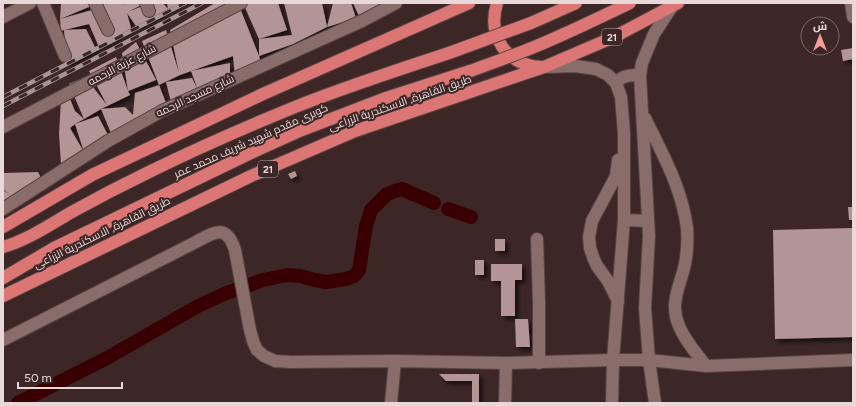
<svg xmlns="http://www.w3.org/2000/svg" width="856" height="406" viewBox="0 0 856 406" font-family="Figtree,Cairo,sans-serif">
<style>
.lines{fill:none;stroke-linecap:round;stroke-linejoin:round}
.canal{stroke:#390004;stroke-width:14}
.building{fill:#b29594;filter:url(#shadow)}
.minor-casing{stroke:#564443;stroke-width:14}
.highway-casing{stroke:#564443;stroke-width:14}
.minor{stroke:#886d6b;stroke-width:12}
.highway{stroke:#db7674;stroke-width:12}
.rail-casing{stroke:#a79594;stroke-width:4.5}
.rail{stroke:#3d2626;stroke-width:3;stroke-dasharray:9;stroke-linecap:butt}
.highway-bridge-casing{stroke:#564443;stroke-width:14;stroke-linecap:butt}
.highway-bridge{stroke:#db7674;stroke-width:12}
.labels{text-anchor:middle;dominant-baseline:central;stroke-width:4;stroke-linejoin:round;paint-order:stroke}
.shield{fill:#3d2626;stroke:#b5a3a3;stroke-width:1}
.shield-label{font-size:10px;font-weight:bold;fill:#e8d9d8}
.street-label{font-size:11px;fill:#e8d9d8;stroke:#3d2626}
</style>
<defs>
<filter id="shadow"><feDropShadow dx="3.5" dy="3.5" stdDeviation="2" flood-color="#0009"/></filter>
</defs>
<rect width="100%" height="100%" fill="#3d2626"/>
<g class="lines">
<g class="canal">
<polyline points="448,209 471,217"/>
<polyline points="18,403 107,358 198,306 224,294 263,280 287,275 300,276 315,280 326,282 346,279 354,276 359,270 366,226 371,210 387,194 395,191 402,189 434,203"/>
</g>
</g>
<g class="building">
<polygon points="61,3 95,3 96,4 60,19"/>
<polygon points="103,3 122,3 124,5 123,3 145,3 128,12 150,3 163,3 168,9 167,3 182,3 168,9 136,26 127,13 131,28 99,47 89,24 64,30 86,29 96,49 67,64 64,30 61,31 60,19 92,10 108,18"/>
<polygon points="215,3 238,3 259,56 259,39 243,3 278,3 287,30 259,39 292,35 284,3 322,3 327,27 333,3 351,3 356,18 327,27 293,44 259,56 261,63 235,77 233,56 180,75 159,85 142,41 166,30 179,73 170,30"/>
<polygon points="353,3 388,3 359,16"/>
<polygon points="136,42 156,80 128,91 130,95 101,109 125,107 133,115 135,93 159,85 168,108 111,133 101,109 84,119 75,124 98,116 108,135 84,152 75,124 70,128 84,152 61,164 59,134 61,100 70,99 75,111 84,119 69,84 85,77 107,105 89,71 116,57 128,91 122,53"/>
<polygon points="853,48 853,59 843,61 841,50"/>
<polygon points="230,63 230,75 172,106 166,82 192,78 198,90 191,71"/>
<polygon points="295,171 297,176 291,179 288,174"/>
<polygon points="38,172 41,178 11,197 3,201 3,190 10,195 3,189 3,173"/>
<polygon points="848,207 853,207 853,220 849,220"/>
<polygon points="853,228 853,337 775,339 773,230"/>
<rect x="495" y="239" width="10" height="12"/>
<rect x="475" y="260" width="9" height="15"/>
<polygon points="491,264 522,264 522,280 515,280 515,316 501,316 501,281 491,281"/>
<polygon points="515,319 528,319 530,347 516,347"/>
<polygon points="439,374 479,374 479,403 472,403 472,381 446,381"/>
</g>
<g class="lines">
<defs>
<g id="minor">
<polyline points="43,3 65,56"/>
<polyline points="95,3 108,30"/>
<polyline points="146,3 149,11"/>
<polyline points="851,3 853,17"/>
<polyline points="3,17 30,3"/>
<polyline points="546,67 575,66 596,69 608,75 616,83 621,97 624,133 624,220 613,360 612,403"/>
<path d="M 616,83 C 623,75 630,75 640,75"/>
<path d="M 645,118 C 662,153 682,188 687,228 C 688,240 687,253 685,264 C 680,287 669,303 679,326 C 685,341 697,354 706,366"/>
<polyline points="3,127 241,3"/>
<polyline points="3,209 108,141 162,111 362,21 396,3"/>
<polyline points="624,220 648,221"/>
<polyline points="537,239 539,302 539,363"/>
<polyline points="618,301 608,281 597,266 593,257 590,248 589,237 592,221 616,176 618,160"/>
<path d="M 3,340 L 194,243 C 213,233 226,222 235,250 L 250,330 L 253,341 L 257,350 L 264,356 L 275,361 L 291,362 L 395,361 L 506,363 L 613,360 L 649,360 L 706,366 L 853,360"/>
<polyline points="391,403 395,361"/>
<polyline points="505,403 506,363"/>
<polyline points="655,403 649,360 645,308 649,236 640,75 642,63 654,34 671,8"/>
</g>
<g id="highway">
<path d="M 497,3 C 487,36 506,65 541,67"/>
<polyline points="3,227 92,175 263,94 469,3"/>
<path d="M 3,247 C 27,240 48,226 70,213 C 97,198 124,184 151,171 C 198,148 246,127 295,107 C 345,87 397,70 449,53"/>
<polyline points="3,278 54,248 255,151 297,132 383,99 470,71"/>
<polyline points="3,296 251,176 355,131 544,67 614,37 678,3"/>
</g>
</defs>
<use href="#minor" class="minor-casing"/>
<use href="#highway" class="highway-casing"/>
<use href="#minor" class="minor"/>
<use href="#highway" class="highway"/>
<defs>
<g id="rail">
<polyline points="3,97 185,3"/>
<polyline points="3,106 202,3"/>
</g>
</defs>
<use href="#rail" class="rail-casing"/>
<use href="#rail" class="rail"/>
<defs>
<g id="highway-bridge">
<polyline points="449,53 531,23 576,3"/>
<path d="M 470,71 C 498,61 527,51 555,38 C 580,27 605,15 630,3"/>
</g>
</defs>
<use href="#highway-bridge" class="highway-bridge-casing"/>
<use href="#highway-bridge" class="highway-bridge"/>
</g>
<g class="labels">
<g class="shield">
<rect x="602" y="29" width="20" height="16" rx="3"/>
<rect x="258" y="161" width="20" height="16" rx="3"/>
</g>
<g class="shield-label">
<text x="612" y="37">21</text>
<text x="268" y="169">21</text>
</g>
<g class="street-label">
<text transform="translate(122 65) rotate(-28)">شارع عزبة الرحمه</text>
<text transform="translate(195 96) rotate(-25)">شارع مسجد الرحمه</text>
<text transform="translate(400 103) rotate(-19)">طريق القاهرة, الاسكندرية الزراعى</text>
<text transform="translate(251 141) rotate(-24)">كوبرى مقدم شهيد شريف محمد عمر</text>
<text transform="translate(102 233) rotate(-26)">طريق القاهرة, الاسكندرية الزراعى</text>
</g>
</g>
<rect width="856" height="406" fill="none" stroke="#e8d9d8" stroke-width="8"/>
<g transform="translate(820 36)"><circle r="19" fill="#3d2626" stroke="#816e6d"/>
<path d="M0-3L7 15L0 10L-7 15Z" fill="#f59b98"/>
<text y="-6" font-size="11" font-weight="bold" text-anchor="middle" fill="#e8d9d8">ش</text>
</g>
<path d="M18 382v6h104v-6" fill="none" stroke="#e8d9d8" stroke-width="2"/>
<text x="24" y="382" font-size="12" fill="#e8d9d8" stroke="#3d2626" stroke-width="3" paint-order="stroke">50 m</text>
</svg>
